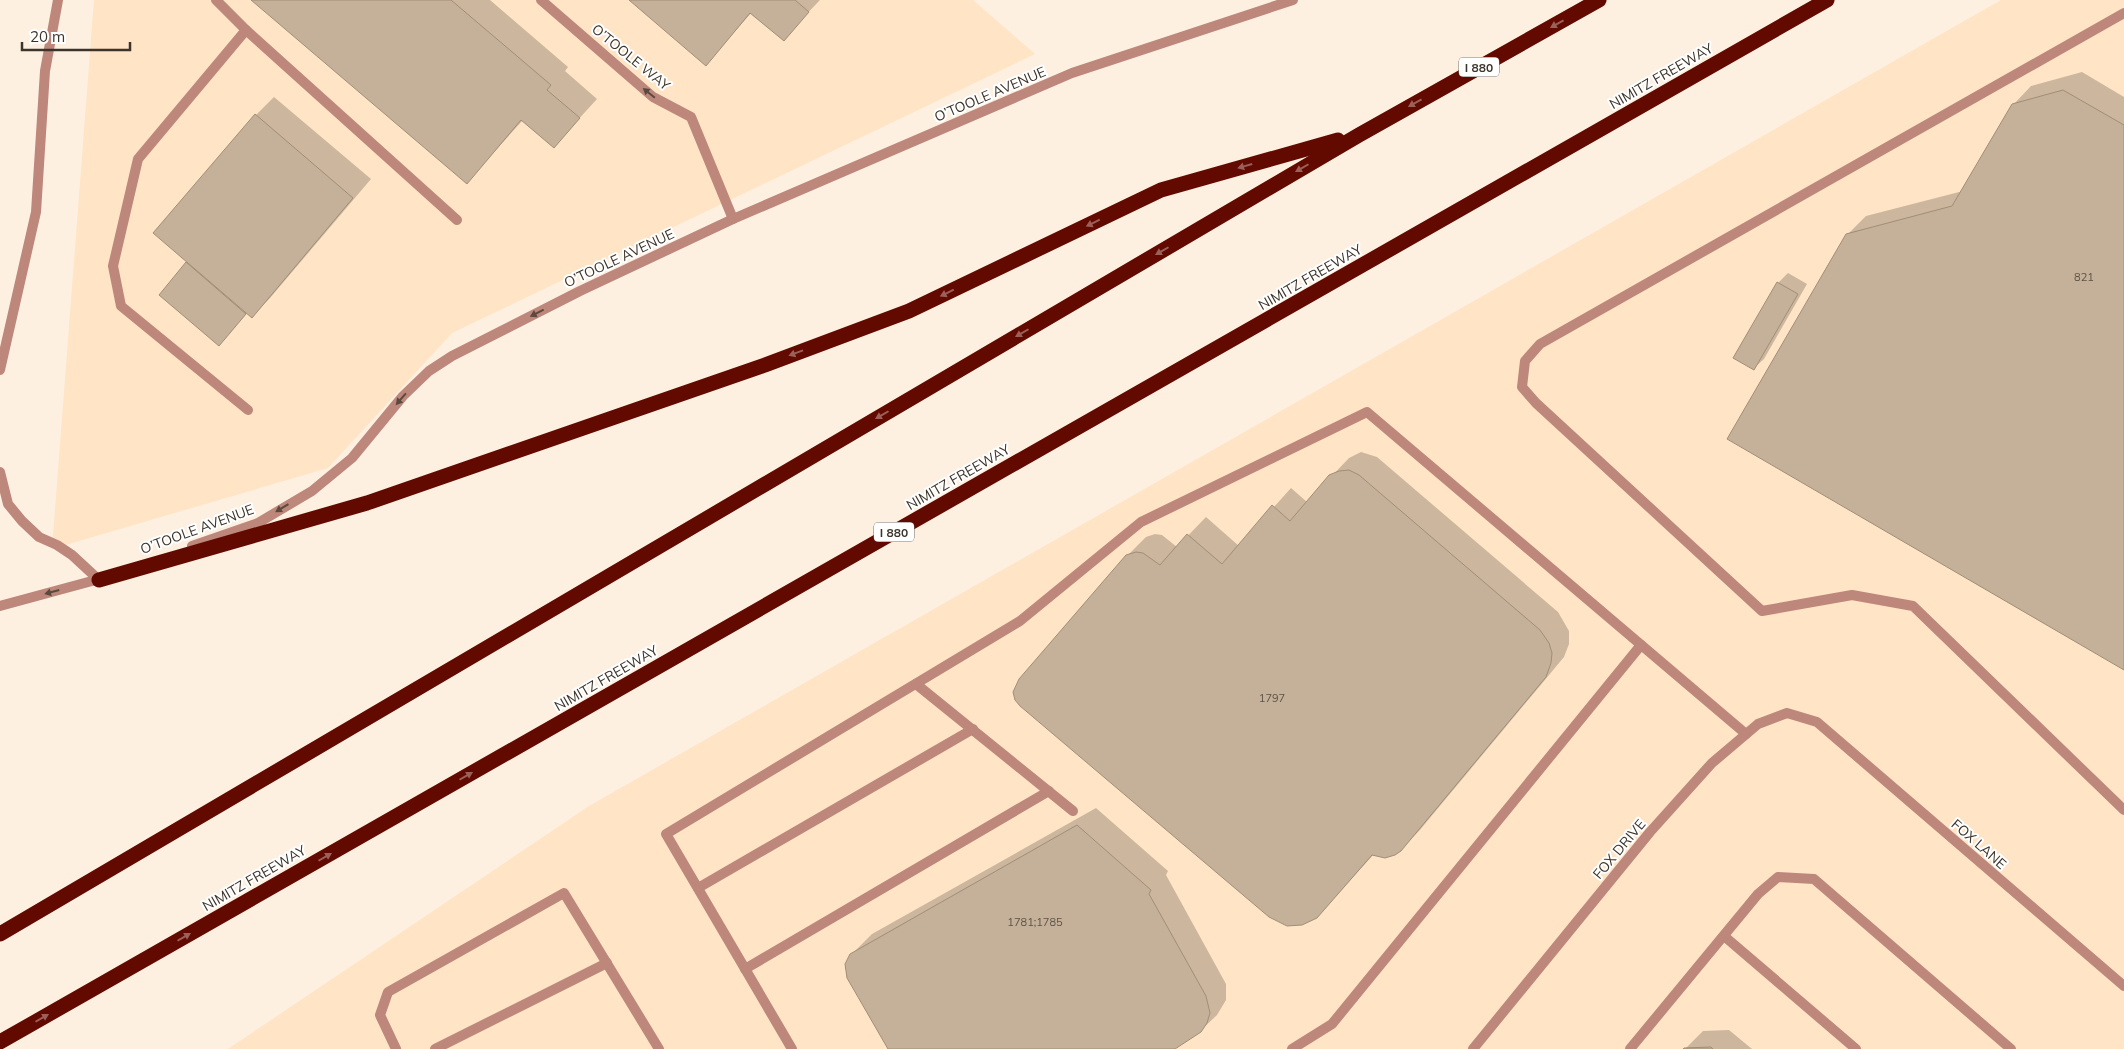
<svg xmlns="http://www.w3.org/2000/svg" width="2124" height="1049" viewBox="0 0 2124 1049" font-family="Mulish,sans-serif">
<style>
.built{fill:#ffe4c5}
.shadow{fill:#0003}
.building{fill:#c5b199;stroke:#a18e77}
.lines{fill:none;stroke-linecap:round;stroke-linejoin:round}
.service{stroke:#bd877b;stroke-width:10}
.minor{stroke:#bd877b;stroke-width:10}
.tertiary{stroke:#bd877b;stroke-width:10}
.motorway{stroke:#630a00;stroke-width:15}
.oneway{fill:#9a6059}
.oneway2{fill:#5c493e}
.labels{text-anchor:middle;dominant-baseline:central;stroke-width:4;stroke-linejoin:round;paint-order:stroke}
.number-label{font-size:11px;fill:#5e5346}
.shield{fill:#fff;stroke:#76716a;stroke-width:1}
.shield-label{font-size:12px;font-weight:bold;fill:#3c342a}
.street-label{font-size:14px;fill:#3c342a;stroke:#fff}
</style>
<rect width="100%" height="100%" fill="#fdf0e1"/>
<g class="built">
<polygon points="94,0 973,0 1035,54 452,333 328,468 52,549"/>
<polygon points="2001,0 2124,0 2124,1049 228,1049 589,806"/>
</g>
<g class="shadow">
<polygon points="253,0 490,0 568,67 565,71 597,99 554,146 523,120 467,182"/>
<polygon points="631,0 820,0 783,39 752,12 706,64"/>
<polygon points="2082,72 2124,97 2124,668 1847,235 1866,216 1963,191 2013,105 2031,86"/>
<polygon points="274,97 371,179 270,298 252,316 247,312 228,335 160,295 188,262 155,233 256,115"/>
<polygon points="1788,273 1807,284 1764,359 1754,368 1735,357 1778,283"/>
<polygon points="1361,452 1377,457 1558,612 1569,631 1569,644 1564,657 1419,831 1400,850 1374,854 1317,917 1127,556 1146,537 1155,534 1162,535 1177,547 1206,517 1239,546 1291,488 1307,502 1349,458"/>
<polygon points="1096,808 1168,871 1166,875 1226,984 1226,1000 1217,1015 1198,1033 1171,1049 889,1049 853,953 872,934"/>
<polygon points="1729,1030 1752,1049 1685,1049 1703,1031"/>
</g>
<g class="building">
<polygon points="251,0 451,0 551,85 547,90 580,118 554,148 521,120 467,184"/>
<polygon points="629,0 795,0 809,12 784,41 750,13 706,66"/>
<polygon points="2063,90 2124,125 2124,670 1727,439 1846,234 1952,206 2012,104"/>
<polygon points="255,114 353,198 252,318 153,233"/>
<polygon points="186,262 246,314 219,346 159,295"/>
<polygon points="1777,282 1798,294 1754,370 1733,358"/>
<polygon points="1349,470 1359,475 1540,630 1549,643 1552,653 1551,663 1546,677 1401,851 1395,855 1385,858 1372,855 1317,918 1302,925 1287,926 1269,917 1020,706 1015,700 1013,692 1019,679 1126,555 1136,552 1143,553 1160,565 1187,534 1222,564 1272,505 1290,521 1329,475 1339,471"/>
<polygon points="1077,825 1151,890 1149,894 1206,996 1210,1013 1207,1023 1201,1032 1175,1049 888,1049 847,978 845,964 850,954"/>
<polygon points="1711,1047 1713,1049 1683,1049 1684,1048"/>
</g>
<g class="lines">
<g class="service">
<polyline points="216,0 246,30 457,220"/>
<polyline points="541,0 653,97 691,117 733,219"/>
<polyline points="2124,13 1540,344 1525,361 1522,387 1536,403 1762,611 1852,595 1913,606 2124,810"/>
<polyline points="246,30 138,159 113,266 121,306 248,410"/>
<polyline points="0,370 36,212 45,71 58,0"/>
<polyline points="0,472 8,504 22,521 39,537 57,545 72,555 99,580"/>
<polyline points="916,684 1073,811"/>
<polyline points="698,888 973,729"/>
<polyline points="1724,936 1856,1049"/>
<polyline points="745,969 1049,791"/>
<polyline points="396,1049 380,1015 388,992 564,893 659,1049"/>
<polyline points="435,1049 607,963"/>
<polyline points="792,1049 666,834 1020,621 1141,522 1367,412 1746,734"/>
<polyline points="1292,1049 1332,1024 1641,645"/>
<polyline points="1630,1049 1758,894 1778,877 1814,879 2011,1049"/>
</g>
<polyline class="minor" points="1473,1049 1650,832 1712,763 1758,724 1787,713 1817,722 2124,986"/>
<g class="tertiary">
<polyline points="192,546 258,523 312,491 352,458 403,396 429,371 452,356 580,291 733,219 1072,73 1293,0"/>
<polyline points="0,606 103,578"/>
</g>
<g class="motorway">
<polyline points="99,580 367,503 765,365 909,311 1161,190 1338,140"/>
<polyline points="0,934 1359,135 1599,0"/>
<polyline points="0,1042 1827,0"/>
</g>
</g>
<defs><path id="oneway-solid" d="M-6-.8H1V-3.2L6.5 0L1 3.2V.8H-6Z" transform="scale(1.25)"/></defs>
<g class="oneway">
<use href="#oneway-solid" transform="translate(1557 24) rotate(151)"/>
<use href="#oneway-solid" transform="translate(1415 103) rotate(151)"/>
<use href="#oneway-solid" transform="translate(1245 166) rotate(164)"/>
<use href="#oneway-solid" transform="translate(1302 168) rotate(150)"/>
<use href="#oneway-solid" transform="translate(1093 223) rotate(154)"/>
<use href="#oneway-solid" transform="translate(1162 251) rotate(150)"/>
<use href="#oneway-solid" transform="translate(947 293) rotate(154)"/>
<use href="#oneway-solid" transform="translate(1022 333) rotate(150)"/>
<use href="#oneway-solid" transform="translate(796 353) rotate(160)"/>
<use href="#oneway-solid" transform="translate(882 415) rotate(150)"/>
<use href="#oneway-solid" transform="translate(466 776) rotate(-30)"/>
<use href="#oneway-solid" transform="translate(325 857) rotate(-30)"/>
<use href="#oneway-solid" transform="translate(184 937) rotate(-30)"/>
<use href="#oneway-solid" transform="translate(42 1018) rotate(-30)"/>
</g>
<g class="oneway2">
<use href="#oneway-solid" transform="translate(649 93) rotate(-141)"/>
<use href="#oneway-solid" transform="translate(537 313) rotate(153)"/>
<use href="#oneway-solid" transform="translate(401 399) rotate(131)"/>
<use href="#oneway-solid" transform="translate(282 508) rotate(149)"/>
<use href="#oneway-solid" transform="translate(52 592) rotate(165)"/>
</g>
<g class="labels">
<g class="number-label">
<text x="2084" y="277">821</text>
<text x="1272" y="698">1797</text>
<text x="1035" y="922">1781;1785</text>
</g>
<g class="shield">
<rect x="1459" y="57.5" width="40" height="19" rx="4"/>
<rect x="874" y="522.5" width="40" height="19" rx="4"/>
</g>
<g class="shield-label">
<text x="1479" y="67">I 880</text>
<text x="894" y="532">I 880</text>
</g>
<g class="street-label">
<text transform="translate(631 57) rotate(39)">O’TOOLE WAY</text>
<text transform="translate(1661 76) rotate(-30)">NIMITZ FREEWAY</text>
<text transform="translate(990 94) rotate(-23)">O’TOOLE AVENUE</text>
<text transform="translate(619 258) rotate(-25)">O’TOOLE AVENUE</text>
<text transform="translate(1310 277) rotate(-30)">NIMITZ FREEWAY</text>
<text transform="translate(958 477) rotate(-30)">NIMITZ FREEWAY</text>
<text transform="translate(197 529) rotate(-20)">O’TOOLE AVENUE</text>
<text transform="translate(606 678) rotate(-30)">NIMITZ FREEWAY</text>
<text transform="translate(1979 844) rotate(41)">FOX LANE</text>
<text transform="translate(1619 849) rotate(-50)">FOX DRIVE</text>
<text transform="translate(254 878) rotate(-30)">NIMITZ FREEWAY</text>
</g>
</g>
<path d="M22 42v8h108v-8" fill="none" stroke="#3c342a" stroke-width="2.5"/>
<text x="30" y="42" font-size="15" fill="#3c342a" stroke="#ffffff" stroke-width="4" paint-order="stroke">20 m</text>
</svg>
